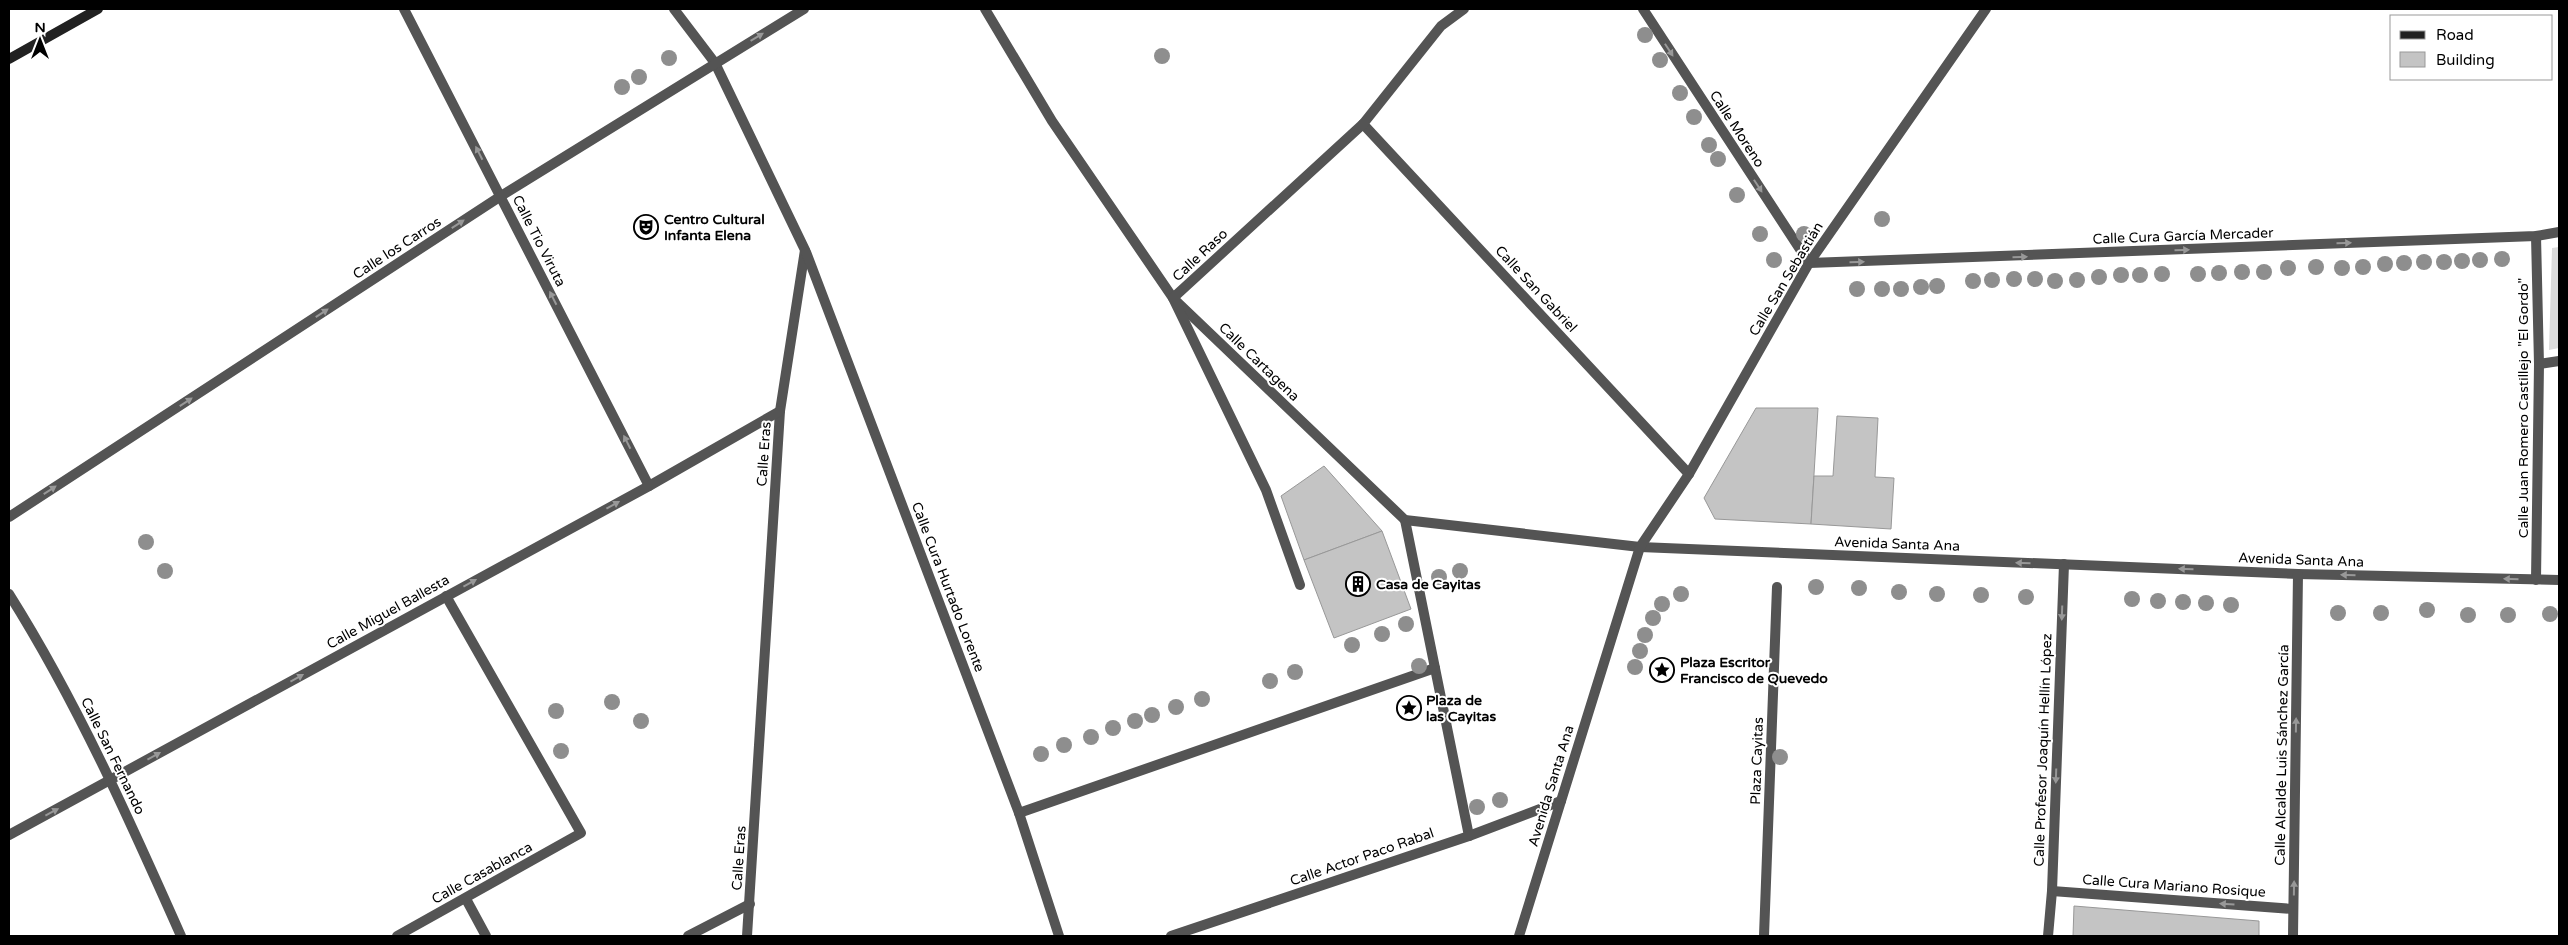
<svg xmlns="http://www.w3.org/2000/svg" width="2568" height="945" viewBox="0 0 2568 945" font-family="'Varela Round',sans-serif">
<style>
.green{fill:#dbdbdb}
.building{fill:#c4c4c4;stroke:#989898}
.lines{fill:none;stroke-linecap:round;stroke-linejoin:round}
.street{stroke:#545454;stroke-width:10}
.secondary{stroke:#212121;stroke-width:10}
.tree{fill:#8e8e8e}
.oneway{fill:#989898}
.labels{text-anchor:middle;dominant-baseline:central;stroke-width:4;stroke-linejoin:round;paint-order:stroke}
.street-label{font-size:14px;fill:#000;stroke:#fff}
.poi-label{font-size:14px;font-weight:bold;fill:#000;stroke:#fff;text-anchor:start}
</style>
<rect width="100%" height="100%" fill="#fff"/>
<polygon class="green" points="2559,247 2559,348 2549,350 2552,248"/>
<g class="building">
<polygon points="1756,408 1818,408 1811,524 1715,519 1704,498"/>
<polygon points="1837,416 1878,418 1875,477 1894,478 1891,529 1811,524 1814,476 1833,476"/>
<polygon points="1324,466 1382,531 1304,560 1281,496"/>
<polygon points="1382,531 1411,609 1334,638 1304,560"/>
<polygon points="2074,906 2259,921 2259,936 2073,936"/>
</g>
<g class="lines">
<g class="street">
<polyline points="404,9 649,486"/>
<polyline points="674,9 715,63 805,250 780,411 747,936"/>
<polyline points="985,9 1052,121 1173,298 1405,520 1640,547 2298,574 2559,580"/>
<polyline points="1643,9 1809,263"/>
<polyline points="1363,124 1689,474"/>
<polyline points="2536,236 2539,364 2536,580"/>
<polyline points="806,252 1019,813 1059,936"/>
<polyline points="1809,263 2536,236 2559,232"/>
<polyline points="2539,364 2559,361"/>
<polyline points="9,517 501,196 804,9"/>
<polyline points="1405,520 1469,836"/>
<polyline points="1300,585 1266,490 1173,298 1363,124 1441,26 1464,9"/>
<path d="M 9,594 C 77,702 129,819 181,936"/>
<polyline points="1019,813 1435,668"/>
<polyline points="9,835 649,486 780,411"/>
<polyline points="2052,891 2293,909"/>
<polyline points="466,899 486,936"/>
<polyline points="397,936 581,833 446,596"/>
<polyline points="688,936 750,904"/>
<polyline points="1171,936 1469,836 1561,801"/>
<polyline points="1519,936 1640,547 1689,474 1809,263 1986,9"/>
<polyline points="1764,936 1777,587"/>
<polyline points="2048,936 2052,891 2064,564"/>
<polyline points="2293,936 2298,574"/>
</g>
<polyline class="secondary" points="9,59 98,9"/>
</g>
<g class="tree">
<circle cx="1645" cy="35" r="8"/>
<circle cx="1162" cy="56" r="8"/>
<circle cx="669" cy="58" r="8"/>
<circle cx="1660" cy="60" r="8"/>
<circle cx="639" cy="77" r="8"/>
<circle cx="622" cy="87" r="8"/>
<circle cx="1680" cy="93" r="8"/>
<circle cx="1694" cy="117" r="8"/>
<circle cx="1709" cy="145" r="8"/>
<circle cx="1718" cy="159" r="8"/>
<circle cx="1737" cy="195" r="8"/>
<circle cx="1882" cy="219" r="8"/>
<circle cx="1760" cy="234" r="8"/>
<circle cx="1804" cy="234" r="8"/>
<circle cx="2502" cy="259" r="8"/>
<circle cx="1774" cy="260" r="8"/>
<circle cx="2480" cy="260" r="8"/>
<circle cx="2462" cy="261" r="8"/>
<circle cx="2424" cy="262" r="8"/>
<circle cx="2444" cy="262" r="8"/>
<circle cx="2404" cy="263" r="8"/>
<circle cx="2385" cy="264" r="8"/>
<circle cx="2316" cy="267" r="8"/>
<circle cx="2363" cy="267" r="8"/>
<circle cx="2288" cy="268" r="8"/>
<circle cx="2342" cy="268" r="8"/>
<circle cx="2242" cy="272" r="8"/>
<circle cx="2264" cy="272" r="8"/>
<circle cx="2219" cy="273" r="8"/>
<circle cx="2162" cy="274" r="8"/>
<circle cx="2198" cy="274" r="8"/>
<circle cx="2121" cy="275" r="8"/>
<circle cx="2140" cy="275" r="8"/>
<circle cx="2099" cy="277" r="8"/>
<circle cx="2014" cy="279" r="8"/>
<circle cx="2035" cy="279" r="8"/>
<circle cx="1992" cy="280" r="8"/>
<circle cx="2077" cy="280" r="8"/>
<circle cx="1973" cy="281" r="8"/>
<circle cx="2055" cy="281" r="8"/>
<circle cx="1937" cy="286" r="8"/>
<circle cx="1921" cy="287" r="8"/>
<circle cx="1857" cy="289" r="8"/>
<circle cx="1882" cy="289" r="8"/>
<circle cx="1901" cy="289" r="8"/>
<circle cx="146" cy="542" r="8"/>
<circle cx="165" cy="571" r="8"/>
<circle cx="1460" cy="571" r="8"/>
<circle cx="1439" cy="577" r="8"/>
<circle cx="1816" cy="587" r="8"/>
<circle cx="1859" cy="588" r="8"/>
<circle cx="1899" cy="592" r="8"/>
<circle cx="1681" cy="594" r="8"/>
<circle cx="1937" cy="594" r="8"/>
<circle cx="1981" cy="595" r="8"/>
<circle cx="2026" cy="597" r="8"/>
<circle cx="2132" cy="599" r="8"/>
<circle cx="2158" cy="601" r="8"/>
<circle cx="2183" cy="602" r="8"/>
<circle cx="2206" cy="603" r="8"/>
<circle cx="1662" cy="604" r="8"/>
<circle cx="2231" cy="605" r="8"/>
<circle cx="2427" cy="610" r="8"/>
<circle cx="2338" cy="613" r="8"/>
<circle cx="2381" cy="613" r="8"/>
<circle cx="2550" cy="614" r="8"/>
<circle cx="2468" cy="615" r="8"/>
<circle cx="2508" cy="615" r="8"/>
<circle cx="1653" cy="618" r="8"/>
<circle cx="1406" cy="624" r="8"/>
<circle cx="1382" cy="634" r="8"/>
<circle cx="1645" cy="635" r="8"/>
<circle cx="1352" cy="645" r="8"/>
<circle cx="1640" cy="651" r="8"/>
<circle cx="1419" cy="666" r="8"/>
<circle cx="1635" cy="667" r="8"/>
<circle cx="1295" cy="672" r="8"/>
<circle cx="1270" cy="681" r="8"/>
<circle cx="1202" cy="699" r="8"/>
<circle cx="612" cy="702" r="8"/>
<circle cx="1176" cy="707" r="8"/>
<circle cx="556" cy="711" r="8"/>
<circle cx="1152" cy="715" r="8"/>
<circle cx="641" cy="721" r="8"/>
<circle cx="1135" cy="721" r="8"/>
<circle cx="1113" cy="728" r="8"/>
<circle cx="1091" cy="737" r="8"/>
<circle cx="1064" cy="745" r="8"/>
<circle cx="561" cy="751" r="8"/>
<circle cx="1041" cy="754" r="8"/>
<circle cx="1780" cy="757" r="8"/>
<circle cx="1500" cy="800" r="8"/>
<circle cx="1477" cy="807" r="8"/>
</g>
<defs><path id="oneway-solid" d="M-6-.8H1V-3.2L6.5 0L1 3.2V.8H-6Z" transform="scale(1.25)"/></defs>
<g class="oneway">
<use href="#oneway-solid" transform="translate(757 37) rotate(-31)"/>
<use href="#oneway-solid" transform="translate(1669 50) rotate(57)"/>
<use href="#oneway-solid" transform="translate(479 153) rotate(-117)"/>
<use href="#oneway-solid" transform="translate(1758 186) rotate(57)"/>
<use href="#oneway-solid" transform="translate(458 224) rotate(-33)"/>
<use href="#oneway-solid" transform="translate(2344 243) rotate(-2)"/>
<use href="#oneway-solid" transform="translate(2182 250) rotate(-2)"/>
<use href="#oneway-solid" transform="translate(2020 257) rotate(-2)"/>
<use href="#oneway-solid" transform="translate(1857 262) rotate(-2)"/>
<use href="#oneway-solid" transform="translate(553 298) rotate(-117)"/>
<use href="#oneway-solid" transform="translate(322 313) rotate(-33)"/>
<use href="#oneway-solid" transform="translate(186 402) rotate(-33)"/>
<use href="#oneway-solid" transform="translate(627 442) rotate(-117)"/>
<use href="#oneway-solid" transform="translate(50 490) rotate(-33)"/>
<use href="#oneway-solid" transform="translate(613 505) rotate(-29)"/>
<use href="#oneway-solid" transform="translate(2023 563) rotate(-178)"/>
<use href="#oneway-solid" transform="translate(2186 569) rotate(-178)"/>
<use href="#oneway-solid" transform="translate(2348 575) rotate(-179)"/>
<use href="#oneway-solid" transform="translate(2511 579) rotate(-179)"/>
<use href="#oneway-solid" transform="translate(470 583) rotate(-29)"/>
<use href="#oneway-solid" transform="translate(2062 613) rotate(92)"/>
<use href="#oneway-solid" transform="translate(297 678) rotate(-29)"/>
<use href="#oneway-solid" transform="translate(2296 725) rotate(-89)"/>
<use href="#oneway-solid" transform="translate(154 756) rotate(-29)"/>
<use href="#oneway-solid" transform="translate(2056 776) rotate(92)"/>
<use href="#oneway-solid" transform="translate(52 812) rotate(-28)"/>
<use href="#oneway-solid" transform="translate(2294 888) rotate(-89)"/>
<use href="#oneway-solid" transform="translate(2227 904) rotate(-176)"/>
</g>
<defs>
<symbol id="theatre-ring" viewBox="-11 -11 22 22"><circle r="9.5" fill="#fff" stroke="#000" stroke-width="1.5"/><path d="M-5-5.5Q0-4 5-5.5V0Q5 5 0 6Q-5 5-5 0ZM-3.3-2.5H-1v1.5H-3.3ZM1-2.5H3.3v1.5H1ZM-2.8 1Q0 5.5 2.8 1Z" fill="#000"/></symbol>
<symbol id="building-ring" viewBox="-11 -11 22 22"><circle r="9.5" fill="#fff" stroke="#000" stroke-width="1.5"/><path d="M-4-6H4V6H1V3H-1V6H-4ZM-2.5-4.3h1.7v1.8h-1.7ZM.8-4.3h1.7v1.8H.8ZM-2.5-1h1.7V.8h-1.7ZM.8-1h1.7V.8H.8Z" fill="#000"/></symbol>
<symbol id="sight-ring" viewBox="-11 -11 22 22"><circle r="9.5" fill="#fff" stroke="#000" stroke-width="1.5"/><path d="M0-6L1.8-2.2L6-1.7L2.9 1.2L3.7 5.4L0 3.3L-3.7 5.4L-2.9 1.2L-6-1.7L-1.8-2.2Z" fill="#000"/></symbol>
</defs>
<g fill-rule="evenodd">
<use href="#theatre-ring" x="632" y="213" width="28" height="28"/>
<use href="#building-ring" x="1344" y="570" width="28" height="28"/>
<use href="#sight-ring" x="1648" y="656" width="28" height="28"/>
<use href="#sight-ring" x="1395" y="694" width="28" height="28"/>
</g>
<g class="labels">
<g class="street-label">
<text transform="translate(1737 129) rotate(57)">Calle Moreno</text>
<text transform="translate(2183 236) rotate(-2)">Calle Cura García Mercader</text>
<text transform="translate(539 241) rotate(63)">Calle Tio Viruta</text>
<text transform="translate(397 248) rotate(-33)">Calle los Carros</text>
<text transform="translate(1200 255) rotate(-43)">Calle Raso</text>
<text transform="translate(1786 279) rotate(-59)">Calle San Sebastián</text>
<text transform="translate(1536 289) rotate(47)">Calle San Gabriel</text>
<text transform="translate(1259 362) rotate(44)">Calle Cartagena</text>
<text transform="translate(2523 408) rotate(-90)">Calle Juan Romero Castillejo "El Gordo"</text>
<text transform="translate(764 454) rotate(-86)">Calle Eras</text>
<text transform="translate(1897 544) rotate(2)">Avenida Santa Ana</text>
<text transform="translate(2301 560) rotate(2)">Avenida Santa Ana</text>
<text transform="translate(948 587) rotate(69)">Calle Cura Hurtado Lorente</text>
<text transform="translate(388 612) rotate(-29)">Calle Miguel Ballesta</text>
<text transform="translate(2043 750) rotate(-88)">Calle Profesor Joaquín Hellín López</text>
<text transform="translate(2282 755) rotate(-89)">Calle Alcalde Luis Sánchez García</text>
<text transform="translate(113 756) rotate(64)">Calle San Fernando</text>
<text transform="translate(1757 761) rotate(-88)">Plaza Cayitas</text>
<text transform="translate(1551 786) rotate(-73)">Avenida Santa Ana</text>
<text transform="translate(1362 857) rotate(-19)">Calle Actor Paco Rabal</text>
<text transform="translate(739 858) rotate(-86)">Calle Eras</text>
<text transform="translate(482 873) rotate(-29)">Calle Casablanca</text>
<text transform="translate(2174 886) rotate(4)">Calle Cura Mariano Rosique</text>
</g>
<g class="poi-label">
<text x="664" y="219">Centro Cultural<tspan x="664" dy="16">Infanta Elena</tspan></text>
<text x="1376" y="584">Casa de Cayitas</text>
<text x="1680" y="662">Plaza Escritor<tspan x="1680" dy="16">Francisco de Quevedo</tspan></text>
<text x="1426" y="700">Plaza de<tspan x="1426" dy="16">las Cayitas</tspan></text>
</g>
</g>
<rect width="2568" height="945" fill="none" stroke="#000000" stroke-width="20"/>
<rect x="2390" y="15" width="162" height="65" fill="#ffffff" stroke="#999999"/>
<rect x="2400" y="31" width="25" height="8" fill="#212121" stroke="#999999"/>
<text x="2436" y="40" font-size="15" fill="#000000">Road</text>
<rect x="2400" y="52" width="25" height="15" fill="#c4c4c4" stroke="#999999"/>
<text x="2436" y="65" font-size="15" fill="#000000">Building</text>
<g transform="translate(40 40)" stroke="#ffffff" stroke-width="4" paint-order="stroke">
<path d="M0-4L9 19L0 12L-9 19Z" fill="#000000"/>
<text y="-8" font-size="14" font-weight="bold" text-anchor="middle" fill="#000000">N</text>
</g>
</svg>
